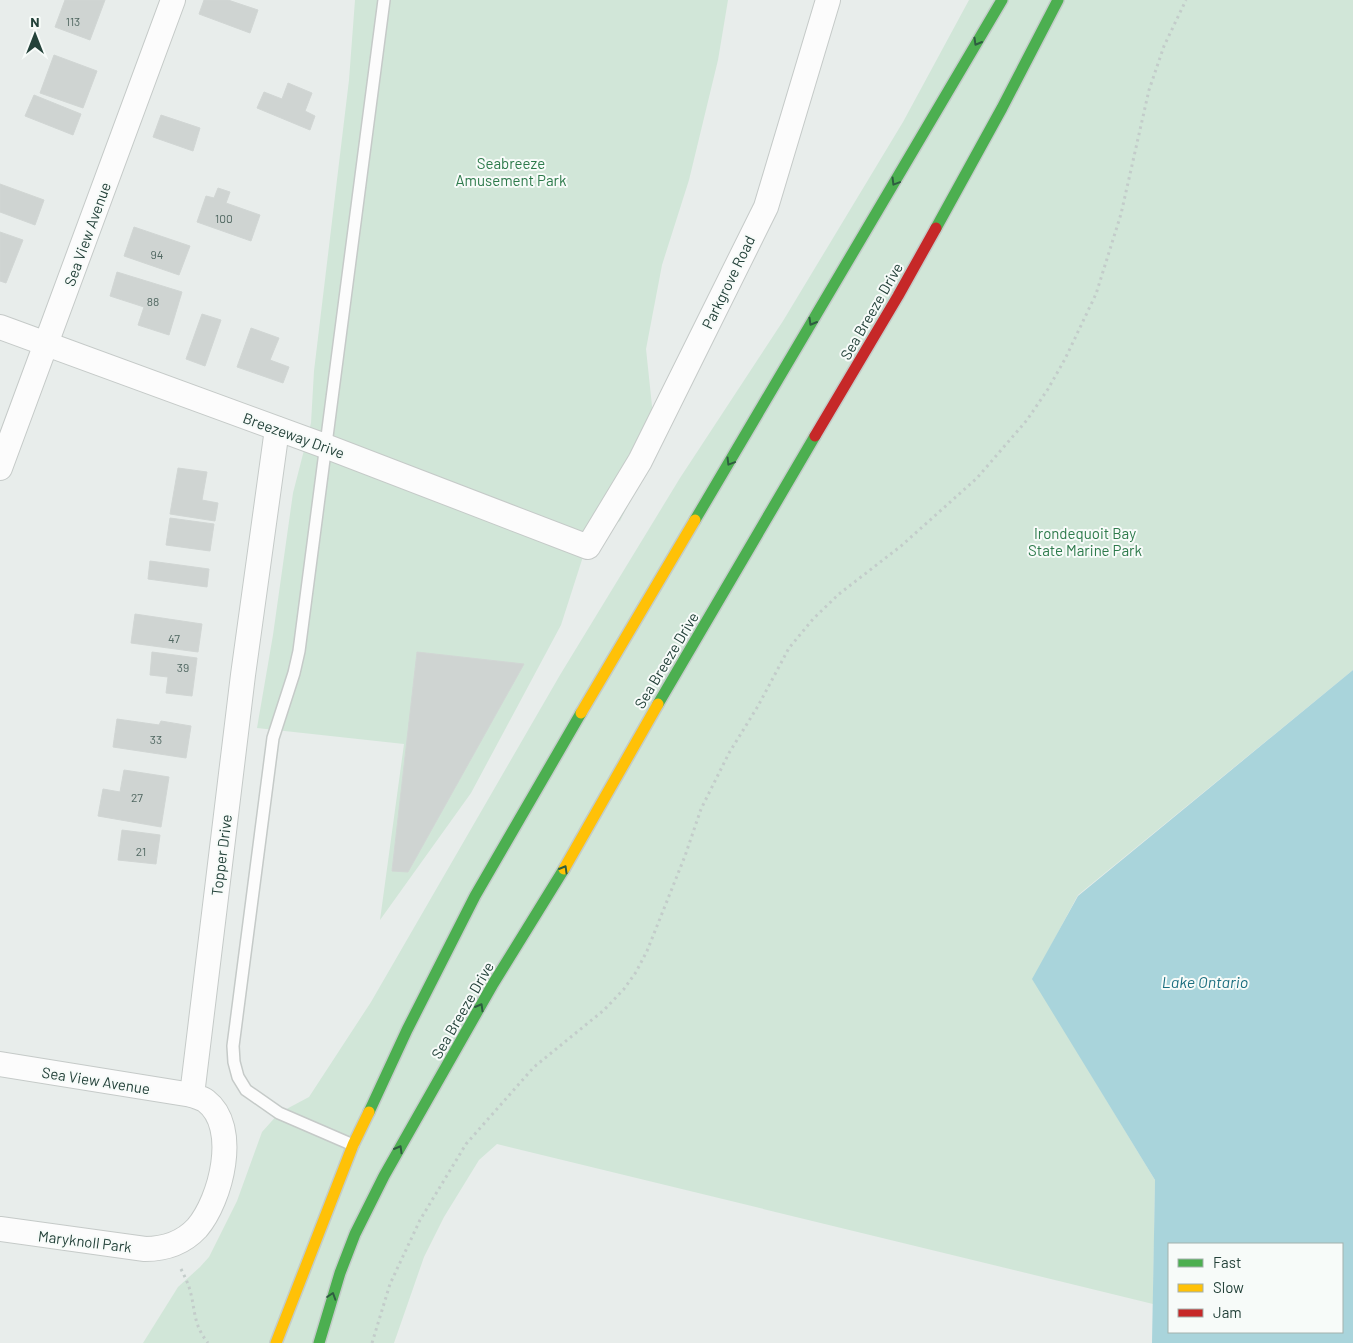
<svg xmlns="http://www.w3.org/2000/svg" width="1353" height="1343" viewBox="0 0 1353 1343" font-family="Barlow,sans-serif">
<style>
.green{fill:#d1e6d8}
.water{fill:#a9d4db;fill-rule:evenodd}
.building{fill:#cfd4d2;stroke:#d1d6d4}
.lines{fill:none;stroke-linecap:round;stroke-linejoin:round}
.lane-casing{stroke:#c5cac8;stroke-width:14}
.street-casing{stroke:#c5cac8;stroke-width:26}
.fast-casing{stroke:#c3ccc9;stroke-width:14}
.slow-casing{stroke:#c3ccc9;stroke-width:14}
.jam-casing{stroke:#c3ccc9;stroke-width:14}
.path{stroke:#c3ccca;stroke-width:3;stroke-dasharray:2.5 4;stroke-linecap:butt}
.lane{stroke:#fcfcfc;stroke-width:11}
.street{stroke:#fcfcfc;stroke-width:24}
.fast{stroke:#4caf50;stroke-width:11}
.slow{stroke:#ffc107;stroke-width:11}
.jam{stroke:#c62828;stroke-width:11}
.oneway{stroke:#2e5d40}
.labels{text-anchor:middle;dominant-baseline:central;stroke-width:4;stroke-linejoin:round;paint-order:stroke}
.number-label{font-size:12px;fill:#506761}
.park-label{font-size:15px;fill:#2d7a4b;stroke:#f7fbf9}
.street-label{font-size:15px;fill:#24423a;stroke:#f7fbf9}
.water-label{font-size:16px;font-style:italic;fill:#1c6f80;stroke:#f7fbf9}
</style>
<rect width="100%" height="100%" fill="#e8edeb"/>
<g class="green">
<polygon points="355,0 728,0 718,60 689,180 662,265 646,349 652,406 650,461 620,521 588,541 561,625 471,793 380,920 404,744 257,728 273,635 293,493 311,423 314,371 349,80"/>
<polygon points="969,0 1353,0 1353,670 1078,895 1033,979 1155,1180 1153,1304 497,1144 479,1160 444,1217 424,1257 394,1343 143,1343 178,1287 200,1267 209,1257 237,1201 262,1132 279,1113 309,1097 371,1002 560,675 680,478 783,321 903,122"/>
</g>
<path class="water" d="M 1353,670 L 1353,1343 L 1152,1343 L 1155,1180 L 1032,979 L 1078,896 ZM 1169,1244 L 1342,1244 L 1342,1332 L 1169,1332 Z"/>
<g class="building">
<polygon points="65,0 105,0 90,40 55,27"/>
<polygon points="204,0 228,0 258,10 250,33 199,14"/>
<polygon points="54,55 97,71 83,108 40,93"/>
<polygon points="288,83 312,93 305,111 315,116 310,130 257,108 264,92 282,99"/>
<polygon points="34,95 81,114 73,135 25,116"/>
<polygon points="161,115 200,128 193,151 153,137"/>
<polygon points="0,184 44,200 35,225 0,212"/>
<polygon points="218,188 230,192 226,203 260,215 251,241 197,222 206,196 214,198"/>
<polygon points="134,227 190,246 179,275 124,256"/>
<polygon points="0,232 23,240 6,283 0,281"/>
<polygon points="117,272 182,292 169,335 138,325 144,307 110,296"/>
<polygon points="202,314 221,320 205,366 186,359"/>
<polygon points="251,328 279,338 270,360 289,367 283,383 237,367"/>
<polygon points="178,468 207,472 202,500 218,503 215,521 170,514"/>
<polygon points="170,518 214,524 210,551 166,545"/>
<polygon points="150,561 209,569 207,587 148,579"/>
<polygon points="135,614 202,624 198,652 131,643"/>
<polygon points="152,652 197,658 192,696 166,693 168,677 150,675"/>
<polygon points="417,652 524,664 408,872 392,871"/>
<polygon points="117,719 159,725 161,721 191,726 186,758 113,747"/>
<polygon points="124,770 169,777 161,827 98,816 103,789 120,792"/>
<polygon points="122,830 160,835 156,864 118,860"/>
</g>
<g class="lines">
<defs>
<polyline id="lane" points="353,1145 279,1113 246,1090 238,1077 234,1062 233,1046 273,738 294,673 299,651 384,0"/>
<g id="street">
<polyline points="0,327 325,446 588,547 640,461 766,207 828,0"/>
<polyline points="0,468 173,0"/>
<polyline points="0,1064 192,1095"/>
<path d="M 0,1229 L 145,1249 C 165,1249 183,1243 197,1228 C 221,1200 240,1127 206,1101 C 202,1098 197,1097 192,1095 L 243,675 L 277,429"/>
</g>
<g id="fast">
<polyline points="936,228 1002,108 1058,0"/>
<polyline points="695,520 1002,0"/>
<polyline points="658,704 815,436"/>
<polyline points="369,1112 407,1030 475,896 581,713"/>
<polyline points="319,1343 340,1273 355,1234 384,1176 493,984 564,869"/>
</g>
<g id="slow">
<polyline points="581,713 695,520"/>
<polyline points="564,869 658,704"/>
<polyline points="276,1343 353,1145 369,1112"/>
</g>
<polyline id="jam" points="815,436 898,296 936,228"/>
</defs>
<use href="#lane" class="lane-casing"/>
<use href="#street" class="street-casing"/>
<use href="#fast" class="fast-casing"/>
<use href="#slow" class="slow-casing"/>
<use href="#jam" class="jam-casing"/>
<g class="path">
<path d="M 181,1269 C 184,1275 187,1281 189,1287 C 196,1309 192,1323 208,1343"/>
<polyline points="372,1343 390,1284 420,1220 466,1144 534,1067 604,1010 624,989 636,972 647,951 685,856 701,809 729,753 758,706 789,648 813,619 839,594 901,546 977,478 1027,420 1048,389 1065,359 1096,294 1121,214 1149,90 1164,46 1186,0"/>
</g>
<use href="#lane" class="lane"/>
<use href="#street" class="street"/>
<use href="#fast" class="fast"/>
<use href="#slow" class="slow"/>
<use href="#jam" class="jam"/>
</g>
<defs><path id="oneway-chevron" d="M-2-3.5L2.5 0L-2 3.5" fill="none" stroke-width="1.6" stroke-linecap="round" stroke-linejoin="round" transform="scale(1.25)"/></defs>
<g class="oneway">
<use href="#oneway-chevron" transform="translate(977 42) rotate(120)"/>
<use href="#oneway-chevron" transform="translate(895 182) rotate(121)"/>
<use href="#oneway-chevron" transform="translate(812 322) rotate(120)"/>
<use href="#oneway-chevron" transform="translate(730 462) rotate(121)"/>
<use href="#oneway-chevron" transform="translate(564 869) rotate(-60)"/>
<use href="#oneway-chevron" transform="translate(480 1007) rotate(-60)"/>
<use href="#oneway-chevron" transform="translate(399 1149) rotate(-60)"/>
<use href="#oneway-chevron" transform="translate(332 1296) rotate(-72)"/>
</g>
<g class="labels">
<g class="number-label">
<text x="73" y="21">113</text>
<text x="224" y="218">100</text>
<text x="157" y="254">94</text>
<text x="153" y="301">88</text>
<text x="174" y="638">47</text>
<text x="183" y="667">39</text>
<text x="156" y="739">33</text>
<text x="137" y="797">27</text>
<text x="141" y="851">21</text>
</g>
<g class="park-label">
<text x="511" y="163">Seabreeze<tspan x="511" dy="17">Amusement Park</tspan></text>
<text x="1085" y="533">Irondequoit Bay<tspan x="1085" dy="17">State Marine Park</tspan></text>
</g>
<g class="street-label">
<text transform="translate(87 234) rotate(-70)">Sea View Avenue</text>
<text transform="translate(728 282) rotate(-64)">Parkgrove Road</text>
<text transform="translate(871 311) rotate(-60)">Sea Breeze Drive</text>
<text transform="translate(294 435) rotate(20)">Breezeway Drive</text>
<text transform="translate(666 660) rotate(-59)">Sea Breeze Drive</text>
<text transform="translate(221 855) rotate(-83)">Topper Drive</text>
<text transform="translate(462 1010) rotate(-60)">Sea Breeze Drive</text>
<text transform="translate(96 1080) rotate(9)">Sea View Avenue</text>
<text transform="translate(85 1241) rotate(7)">Maryknoll Park</text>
</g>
<g class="water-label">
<text x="1205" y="981">Lake Ontario</text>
</g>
</g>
<rect x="1168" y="1243" width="175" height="90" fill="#f7fbf9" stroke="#a3b1ad"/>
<rect x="1178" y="1259" width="25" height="8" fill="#4caf50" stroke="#a3b1ad"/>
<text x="1213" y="1268" font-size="15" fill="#24423a">Fast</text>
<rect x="1178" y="1284" width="25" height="8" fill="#ffc107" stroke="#a3b1ad"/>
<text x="1213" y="1293" font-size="15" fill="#24423a">Slow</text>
<rect x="1178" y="1309" width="25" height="8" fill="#c62828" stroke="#a3b1ad"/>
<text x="1213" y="1318" font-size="15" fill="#24423a">Jam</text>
<g transform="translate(35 35)" stroke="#f7fbf9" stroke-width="4" paint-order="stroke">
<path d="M0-4L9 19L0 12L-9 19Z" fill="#24423a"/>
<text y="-8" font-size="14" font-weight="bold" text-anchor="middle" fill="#24423a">N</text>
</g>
</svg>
